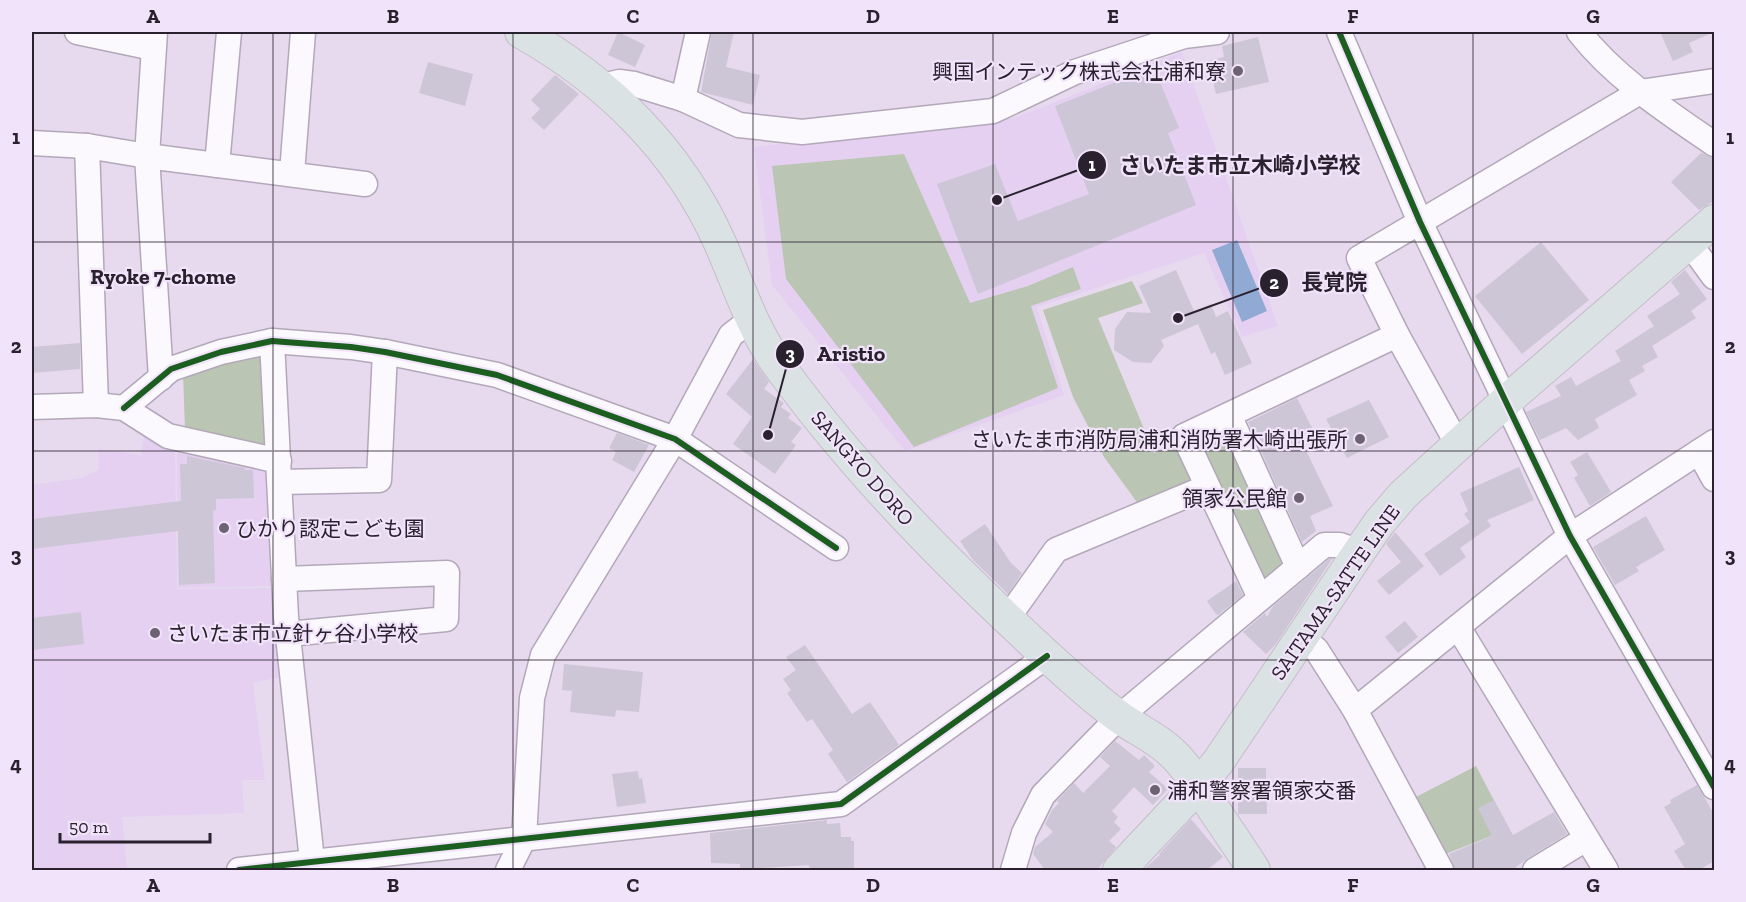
<svg xmlns="http://www.w3.org/2000/svg" width="1746" height="902" viewBox="0 0 1746 902" font-family="'Zilla Slab','Noto Sans JP',serif">
<style>
.built{fill:#e5d0f2}
.green{fill:#bac5b4}
.water{fill:#90aad3}
.building{fill:#cdc6d6}
.lines{fill:none;stroke-linecap:round;stroke-linejoin:round}
.minor-casing{stroke:#b3a8b9;stroke-width:27}
.major-casing{stroke:#c4bdc8;stroke-width:34}
.minor{stroke:#fbf9fd;stroke-width:24}
.major{stroke:#dbe2e4;stroke-width:32}
.cycleway-casing{stroke:#f1e3fa;stroke-width:10}
.cycleway{stroke:#1b5e20;stroke-width:6}
.grid{fill:none;stroke:#2a212f;stroke-width:1.5;stroke-opacity:0.55}
.poi-dot{fill:#6c6272;stroke:#f1e3fa;stroke-width:2}
.labels{text-anchor:middle;dominant-baseline:central;stroke-width:4.5;stroke-linejoin:round;paint-order:stroke}
.poi-label{font-size:21px;fill:#2a212f;stroke:#f1e3fa;text-anchor:end}
.street-label{font-size:21px;fill:#2a212f;stroke:#f1e3fa}
.neighbourhood-label{font-size:22px;font-weight:bold;fill:#2a212f;stroke:#f1e3fa}
.leader{fill:none;stroke:#2a212f;stroke-width:2}
.callout-dot{fill:#2a212f;stroke:#f1e3fa;stroke-width:2}
.mark-label{font-size:18px;text-anchor:middle;font-weight:bold;fill:#fff}
.callout-label{font-size:22px;text-anchor:middle;font-weight:bold;fill:#2a212f;stroke:#f1e3fa;stroke-width:4.5;stroke-linejoin:round;paint-order:stroke}
.neatline{fill:none;stroke:#2a212f;stroke-width:2}
.grid-label{font-size:20px;text-anchor:middle;font-weight:bold;fill:#2a212f}
</style>
<rect width="100%" height="100%" fill="#e7daef"/>
<g class="built">
<polygon points="1182,52 1278,326 1242,337 1204,253 1037,307 1064,395 905,451 772,285 754,147 1015,118"/>
<polygon points="145,429 175,445 177,589 274,588 281,677 253,683 265,780 242,780 244,813 122,817 127,870 32,870 32,485 81,478 99,470 98,449 141,455"/>
<polygon points="177,444 268,469 274,586 178,588"/>
</g>
<g class="green">
<polygon points="904,154 970,303 1028,286 1073,267 1081,289 1031,306 1058,388 914,447 786,279 772,166"/>
<polygon points="1132,281 1143,303 1098,318 1154,453 1181,441 1200,481 1142,509 1104,457 1073,397 1043,310"/>
<polygon points="260,349 268,357 270,448 185,430 183,372"/>
<polygon points="1220,424 1284,562 1259,584 1191,438"/>
<polygon points="1476,766 1509,829 1443,855 1414,798"/>
</g>
<polygon class="water" points="1237,240 1267,311 1242,322 1212,250"/>
<g class="building">
<polygon points="618,32 645,45 635,67 608,55"/>
<polygon points="712,32 734,32 726,67 760,75 753,105 701,92"/>
<polygon points="1660,32 1714,32 1689,43 1693,52 1673,61"/>
<polygon points="1258,37 1269,82 1216,94 1208,61 1224,57 1222,46"/>
<polygon points="428,62 473,74 465,106 419,93"/>
<polygon points="1154,67 1179,128 1168,133 1196,205 978,294 937,184 995,164 1018,221 1089,194 1055,106"/>
<polygon points="555,75 579,94 544,130 531,118 540,109 531,100"/>
<polygon points="1701,153 1714,158 1714,201 1699,210 1671,182"/>
<polygon points="1541,242 1589,300 1522,354 1475,296"/>
<polygon points="1176,270 1194,311 1211,304 1216,317 1228,311 1252,363 1225,375 1215,352 1211,354 1198,324 1161,340 1164,346 1151,363 1133,362 1114,350 1115,329 1127,312 1151,313 1139,286"/>
<polygon points="1685,270 1707,299 1691,311 1696,318 1652,346 1658,357 1642,366 1645,371 1629,380 1637,395 1595,419 1599,428 1578,440 1566,428 1540,440 1526,412 1561,396 1555,386 1571,377 1576,386 1621,361 1615,351 1654,326 1647,316 1680,294 1671,282"/>
<polygon points="80,343 80,369 32,373 32,347"/>
<polygon points="753,359 769,382 764,389 784,403 781,407 791,414 788,418 802,428 791,442 796,445 775,474 733,444 752,417 726,394"/>
<polygon points="1297,398 1312,428 1299,436 1333,506 1310,516 1316,531 1302,542 1248,422"/>
<polygon points="1369,400 1389,437 1347,458 1326,419"/>
<polygon points="617,433 649,445 634,472 612,460 616,452 609,448"/>
<polygon points="1587,452 1611,492 1590,506 1574,478 1578,475 1570,462"/>
<polygon points="187,456 245,468 245,470 253,470 254,498 216,499 216,510 213,511 215,583 179,585 178,531 32,549 32,519 181,501 180,464 187,464"/>
<polygon points="1519,467 1534,500 1487,520 1491,526 1460,548 1466,557 1440,576 1424,554 1470,522 1464,514 1468,511 1460,493"/>
<polygon points="1646,516 1665,550 1636,567 1639,571 1615,585 1593,547"/>
<polygon points="985,524 1011,563 1022,573 1008,594 973,560 960,541"/>
<polygon points="1395,532 1424,566 1389,595 1377,581 1401,562 1386,544"/>
<polygon points="1329,559 1332,559 1276,644 1266,654 1243,632 1265,613 1267,617 1273,606"/>
<polygon points="1236,581 1243,595 1218,615 1216,614 1207,601"/>
<polygon points="81,612 84,644 32,650 32,618"/>
<polygon points="1405,621 1418,637 1398,653 1385,637"/>
<polygon points="805,645 852,714 870,702 899,745 847,782 828,754 833,750 812,719 807,722 787,693 791,690 783,679 796,670 786,657"/>
<polygon points="564,664 643,672 639,712 616,710 615,717 570,712 572,691 562,690"/>
<polygon points="1115,741 1139,760 1144,755 1155,766 1149,772 1168,789 1153,805 1134,787 1112,811 1118,817 1114,822 1121,829 1109,841 1116,847 1097,870 1045,870 1033,854 1035,847 1053,832 1045,824 1052,810 1059,803 1057,801 1074,783 1083,793 1110,766 1100,757"/>
<polygon points="1238,768 1266,768 1267,814 1238,814"/>
<polygon points="638,771 639,779 642,778 646,803 617,807 612,774"/>
<polygon points="1697,785 1714,814 1714,861 1699,870 1686,870 1674,851 1685,844 1664,807 1671,803 1670,800"/>
<polygon points="1494,800 1513,835 1554,812 1567,834 1528,858 1512,870 1455,870 1449,854 1492,836 1478,808"/>
<polygon points="1191,819 1223,857 1207,870 1143,870 1160,855 1159,854"/>
<polygon points="827,820 827,824 840,823 841,837 851,837 851,841 854,841 854,870 810,870 809,865 760,868 760,870 740,870 740,864 711,863 710,833"/>
</g>
<g class="lines">
<defs>
<g id="minor">
<polyline points="77,32 153,48"/>
<polyline points="155,32 147,156 161,378"/>
<polyline points="1339,32 1420,222 1570,536 1714,787"/>
<path d="M 1579,32 C 1615,78 1666,111 1714,144"/>
<polyline points="603,86 619,82 634,84 683,99 739,125 802,132 993,111 1075,72 1184,36 1217,32"/>
<polyline points="683,99 698,32"/>
<polyline points="32,143 87,146 147,156 365,184"/>
<polyline points="87,146 96,405"/>
<polyline points="217,165 229,32"/>
<polyline points="292,173 303,32"/>
<polyline points="1690,244 1714,277"/>
<polyline points="272,341 286,617 313,870"/>
<polyline points="32,407 96,405 124,408 168,436 279,461"/>
<polyline points="124,408 171,369 221,352 272,341 351,347 385,352 497,375 675,439 836,548"/>
<polyline points="1229,415 1298,567"/>
<polyline points="1458,445 1397,335 1359,258 1640,92 1714,81"/>
<polyline points="1699,452 1714,479"/>
<polyline points="280,482 379,480 385,352"/>
<polyline points="284,579 447,573 446,619 288,634"/>
<polyline points="1260,598 1184,436 1397,335"/>
<polyline points="1007,619 1056,550 1207,487"/>
<polyline points="1458,627 1606,870"/>
<polyline points="1301,640 1316,649 1355,710 1441,870"/>
<polyline points="1355,710 1570,536 1714,442"/>
<polyline points="239,870 841,804 1047,656"/>
<polyline points="508,870 524,838 532,698 543,655 675,439 731,335 752,319"/>
<polyline points="1013,870 1024,833 1043,795 1119,717 1324,545 1340,545 1359,552"/>
<polyline points="1535,870 1586,839"/>
</g>
<g id="major">
<path d="M 521,32 C 608,81 679,151 720,243 C 739,286 753,332 782,370 C 858,474 949,565 1044,653 C 1068,675 1095,700 1122,719 C 1137,729 1155,738 1169,750 C 1186,765 1198,786 1210,804 C 1225,826 1240,848 1254,870"/>
<polyline points="1119,870 1198,786 1218,762 1359,552 1379,523 1403,495 1505,402 1714,221"/>
</g>
</defs>
<use href="#minor" class="minor-casing"/>
<use href="#major" class="major-casing"/>
<use href="#minor" class="minor"/>
<use href="#major" class="major"/>
<defs>
<g id="cycleway">
<polyline points="1339,32 1420,222 1570,536 1714,787"/>
<polyline points="124,408 171,369 221,352 272,341 351,347 385,352 497,375 675,439 836,548"/>
<polyline points="239,870 841,804 1047,656"/>
</g>
</defs>
<use href="#cycleway" class="cycleway-casing"/>
<use href="#cycleway" class="cycleway"/>
</g>
<path class="grid" d="M 273,32 L 273,870M 513,32 L 513,870M 753,32 L 753,870M 993,32 L 993,870M 1233,32 L 1233,870M 1473,32 L 1473,870M 32,242 L 1714,242M 32,451 L 1714,451M 32,660 L 1714,660"/>
<g class="poi-dot">
<circle cx="1238" cy="71" r="6"/>
<circle cx="1360" cy="439" r="6"/>
<circle cx="1299" cy="498" r="6"/>
<circle cx="224" cy="528" r="6"/>
<circle cx="155" cy="633" r="6"/>
<circle cx="1155" cy="790" r="6"/>
</g>
<g class="labels">
<g class="poi-label">
<text x="1226" y="71">興国インテック株式会社浦和寮</text>
<text x="1348" y="439">さいたま市消防局浦和消防署木崎出張所</text>
<text x="1287" y="498">領家公民館</text>
<text x="236" y="528" text-anchor="start">ひかり認定こども園</text>
<text x="167" y="633" text-anchor="start">さいたま市立針ヶ谷小学校</text>
<text x="1167" y="790" text-anchor="start">浦和警察署領家交番</text>
</g>
<g class="street-label">
<text transform="translate(863 468) rotate(49)">SANGYO DORO</text>
<text transform="translate(1335 592) rotate(-55)">SAITAMA-SATTE LINE</text>
</g>
<g class="neighbourhood-label">
<text x="163" y="276">Ryoke 7-chome</text>
</g>
</g>
<path class="leader" d="M997 200L1092 165M1178 318L1274 283M768 435L790 354"/>
<g class="callout-dot">
<circle cx="997" cy="200" r="6"/>
<circle cx="1178" cy="318" r="6"/>
<circle cx="768" cy="435" r="6"/>
<circle cx="1092" cy="165" r="15"/>
<circle cx="1274" cy="283" r="15"/>
<circle cx="790" cy="354" r="15"/>
</g>
<g class="mark-label">
<text x="1092" y="171">1</text>
<text x="1274" y="289">2</text>
<text x="790" y="360">3</text>
</g>
<g class="callout-label">
<text x="1240" y="173">さいたま市立木崎小学校</text>
<text x="1334" y="290">長覚院</text>
<text x="851" y="361">Aristio</text>
</g>
<rect width="1746" height="902" fill="none" stroke="#f1e3fa" stroke-width="66"/>
<path d="M60 833v9h150v-9" fill="none" stroke="#2a212f" stroke-width="3"/>
<text x="69" y="833" font-size="18" fill="#2a212f" stroke="#f1e3fa" stroke-width="4.5" paint-order="stroke">50 m</text>
<rect x="33" y="33" width="1680" height="836" class="neatline"/>
<g class="grid-label">
<text x="153" y="23">A</text>
<text x="393" y="23">B</text>
<text x="633" y="23">C</text>
<text x="873" y="23">D</text>
<text x="1113" y="23">E</text>
<text x="1353" y="23">F</text>
<text x="1593" y="23">G</text>
<text x="16" y="144">1</text>
<text x="1730" y="144">1</text>
<text x="16" y="353">2</text>
<text x="1730" y="353">2</text>
<text x="16" y="562">3</text>
<text x="1730" y="562">3</text>
<text x="16" y="771">4</text>
<text x="1730" y="771">4</text>
<text x="153" y="892">A</text>
<text x="393" y="892">B</text>
<text x="633" y="892">C</text>
<text x="873" y="892">D</text>
<text x="1113" y="892">E</text>
<text x="1353" y="892">F</text>
<text x="1593" y="892">G</text>
</g>
</svg>
